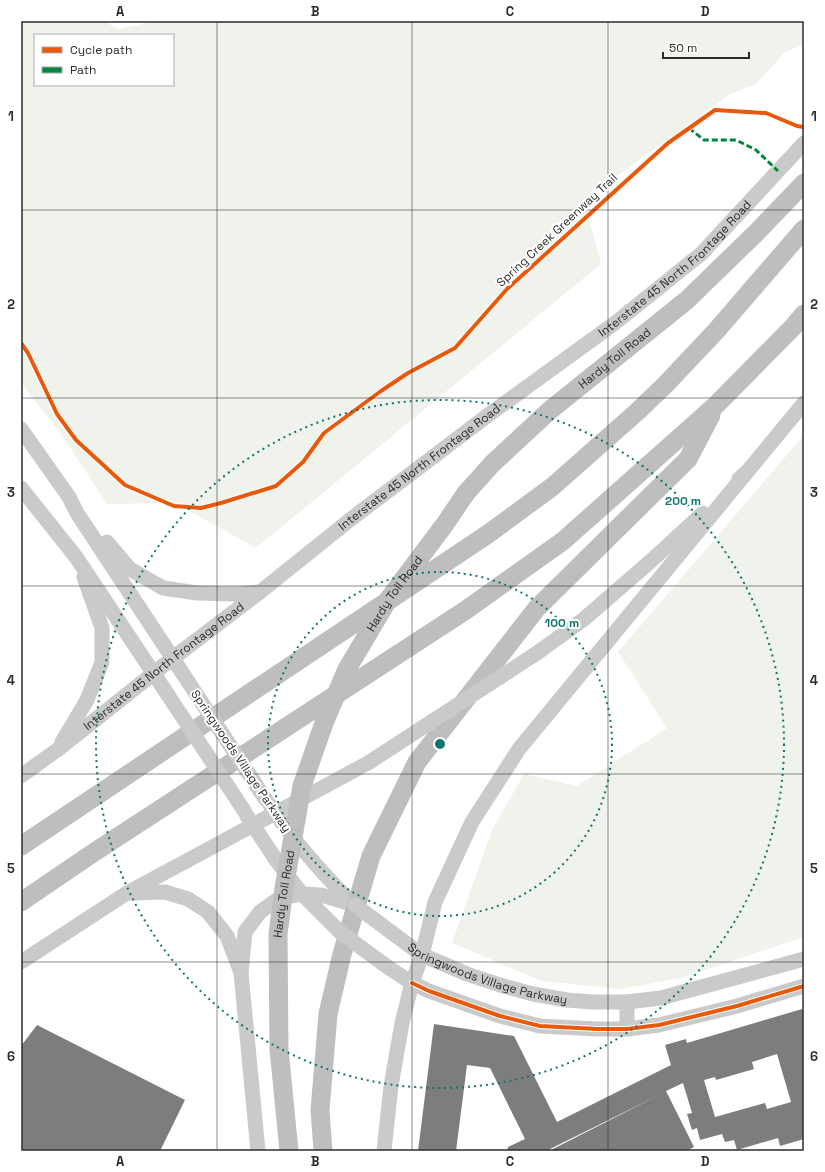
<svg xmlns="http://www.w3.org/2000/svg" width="825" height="1172" viewBox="0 0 825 1172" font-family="'Space Grotesk',sans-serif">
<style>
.green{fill:#f0f3eb;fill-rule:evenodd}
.building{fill:#7d7d7d;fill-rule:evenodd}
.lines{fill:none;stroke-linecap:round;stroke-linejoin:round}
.secondary{stroke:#cacaca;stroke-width:15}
.highway{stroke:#bebebe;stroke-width:19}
.secondary-bridge{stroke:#cacaca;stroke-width:15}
.highway-bridge{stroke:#bebebe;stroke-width:19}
.quiet{stroke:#00873e;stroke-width:3;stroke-dasharray:6 3;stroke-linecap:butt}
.cycleway-casing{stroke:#fff;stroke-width:6}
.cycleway{stroke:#e8590c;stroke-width:4}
.grid{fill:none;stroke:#2c2c2c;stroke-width:1;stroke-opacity:0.55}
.ring{fill:none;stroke:#0f766e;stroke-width:2;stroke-dasharray:2 4}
.labels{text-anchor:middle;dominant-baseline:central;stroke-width:4;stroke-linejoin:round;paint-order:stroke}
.street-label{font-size:12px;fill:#2c2c2c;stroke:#fff}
.centre{fill:#0f766e;stroke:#fff;stroke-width:2}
.ring-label{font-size:12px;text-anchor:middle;font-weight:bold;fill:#0f766e;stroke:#fff;stroke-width:4;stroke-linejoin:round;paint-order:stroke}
.neatline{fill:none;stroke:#2c2c2c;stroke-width:1.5}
.grid-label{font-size:13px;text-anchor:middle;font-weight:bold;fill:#2c2c2c}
</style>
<rect width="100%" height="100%" fill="#fff"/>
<g class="green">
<path d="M 21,21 L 104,21 L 118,29 L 156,21 L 804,21 L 804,44 L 784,53 L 757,83 L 729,95 L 584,200 L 601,264 L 256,548 L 175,503 L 107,504 L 62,435 L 21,383 ZM 35,35 L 173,35 L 173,85 L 35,85 Z"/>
<polygon points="804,435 804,937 681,978 620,989 541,981 452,943 492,830 524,774 577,786 667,728 618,652"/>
</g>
<g class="building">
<path d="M 802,1009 L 804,1015 L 804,1139 L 780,1146 L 778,1138 L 737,1150 L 734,1140 L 725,1142 L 722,1134 L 700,1140 L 697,1128 L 692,1130 L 687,1114 L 692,1113 L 683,1083 L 666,1091 L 694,1147 L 686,1151 L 549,1151 L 659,1095 L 546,1151 L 507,1151 L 508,1147 L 525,1139 L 490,1068 L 467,1065 L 456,1151 L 418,1151 L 434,1024 L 514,1036 L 557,1122 L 671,1065 L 665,1045 L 686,1039 L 687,1043 ZM 777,1054 L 791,1102 L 767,1109 L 765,1103 L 715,1117 L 704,1080 L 715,1077 L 716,1080 L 754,1069 L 752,1062 Z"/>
<polygon points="37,1025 185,1100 160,1151 21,1150 21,1046"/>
</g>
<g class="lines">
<g class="secondary">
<polyline points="21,429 69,497 77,513 189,683"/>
<polyline points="739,479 747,472 804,403"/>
<polyline points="21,488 76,557 168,695"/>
<polyline points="107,542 130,569 163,588 197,593 235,594 260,592"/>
<polyline points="537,653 584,619 652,560 703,513"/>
<polyline points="62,742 87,700 102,662 102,628 84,577"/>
<path id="s1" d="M 21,776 L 57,750 L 173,658 L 260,592 L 351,519 L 487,416 L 615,323 L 701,254 L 804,143"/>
<path d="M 270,805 C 294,842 321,872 352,903"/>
<polyline points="247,816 276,860 302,894 340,932"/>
<polyline points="130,893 165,892 188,899 208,912 227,936 240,970"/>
<path id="s2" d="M 395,935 L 422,955 L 467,974 L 500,985 L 533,994 L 567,1000 L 592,1002 L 627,1002 L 661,998 L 804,959"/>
<polyline points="21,962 127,893 368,763"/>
<polyline points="389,968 412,983 429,991 500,1016 540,1026 597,1029 627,1029 659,1025 737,1006 804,986"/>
<polyline points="627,1029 627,1002"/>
<polyline points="258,1151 241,973 245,932 260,912 278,899 302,894 321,895 355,905"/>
<polyline points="384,1151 391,1086 402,1023 412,983 422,955 435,902 472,822 519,749 747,472"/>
</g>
<g class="highway">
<path id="s3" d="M 466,493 L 492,464 L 549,411 L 687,300 L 758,231 L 804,183"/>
<polyline points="21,846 488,534 552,487 638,411 666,384 716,331 804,229"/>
<polyline points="21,902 93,853 466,610 563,541 716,405 793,327 804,314"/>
<polyline points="323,1151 320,1110 328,1014 342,954 371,856 417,762 537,608 688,459 711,415"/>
</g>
<g class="secondary-bridge">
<polyline points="189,683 266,800"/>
<polyline points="168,695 245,812"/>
<polyline points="368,763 537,653"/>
<polyline points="355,905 395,935"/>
<polyline points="340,932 389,968"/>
</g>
<path class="highway-bridge" id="s4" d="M 289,1151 L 279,1049 L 278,934 L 284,888 L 302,786 L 324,723 L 347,669 L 388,600 L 445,524 L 466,493"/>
<polyline class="quiet" points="689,128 704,140 736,140 756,150 778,171"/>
<defs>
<g id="cycleway">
<polyline points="21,343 28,353 57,414 76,440 125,485 174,506 201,508 221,503 276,486 303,462 324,433 381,391 408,373 455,348 507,289 668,143 715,110 766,113 797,126 804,127"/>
<polyline points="412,983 429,991 500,1016 540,1026 597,1029 627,1029 659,1025 737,1006 804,986"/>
</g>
</defs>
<use href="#cycleway" class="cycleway-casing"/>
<use href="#cycleway" class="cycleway"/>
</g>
<path class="grid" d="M 217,21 L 217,1151M 412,21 L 412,1151M 608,21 L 608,1151M 21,210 L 804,210M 21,398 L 804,398M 21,586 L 804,586M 21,774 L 804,774M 21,962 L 804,962"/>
<g class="ring">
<circle cx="440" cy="744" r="172"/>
<circle cx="440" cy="744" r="344"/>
</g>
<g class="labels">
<g class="street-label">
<text transform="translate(557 230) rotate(-43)">Spring Creek Greenway Trail</text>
<text stroke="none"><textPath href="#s1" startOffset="828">Interstate 45 North Frontage Road</textPath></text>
<text stroke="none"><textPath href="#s3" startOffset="201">Hardy Toll Road</textPath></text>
<text stroke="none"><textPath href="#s1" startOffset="504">Interstate 45 North Frontage Road</textPath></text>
<text stroke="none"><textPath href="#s4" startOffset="582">Hardy Toll Road</textPath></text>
<text stroke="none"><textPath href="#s1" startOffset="180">Interstate 45 North Frontage Road</textPath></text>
<text transform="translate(241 761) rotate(56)">Springwoods Village Parkway</text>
<text stroke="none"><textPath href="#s4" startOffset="258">Hardy Toll Road</textPath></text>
<text stroke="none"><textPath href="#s2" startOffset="102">Springwoods Village Parkway</textPath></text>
</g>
</g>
<circle cx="440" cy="744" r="6" class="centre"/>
<g class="ring-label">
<text x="683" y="505">200 m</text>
<text x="562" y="627">100 m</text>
</g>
<rect width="825" height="1172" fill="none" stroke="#ffffff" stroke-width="44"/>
<rect x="34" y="34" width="140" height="52" fill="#ffffff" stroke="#ababab"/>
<rect x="42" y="47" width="20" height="6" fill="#e8590c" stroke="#ababab"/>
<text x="70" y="54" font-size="12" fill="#2c2c2c">Cycle path</text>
<rect x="42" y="67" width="20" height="6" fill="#00873e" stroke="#ababab"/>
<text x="70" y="74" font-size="12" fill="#2c2c2c">Path</text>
<path d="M663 52v6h86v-6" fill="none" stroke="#2c2c2c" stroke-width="2"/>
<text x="669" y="52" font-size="12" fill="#2c2c2c" stroke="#ffffff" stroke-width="3" paint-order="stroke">50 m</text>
<rect x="22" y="22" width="781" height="1128" class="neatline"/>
<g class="grid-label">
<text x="120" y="16">A</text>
<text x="315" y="16">B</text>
<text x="510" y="16">C</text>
<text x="705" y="16">D</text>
<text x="11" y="121">1</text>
<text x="814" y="121">1</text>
<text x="11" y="309">2</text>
<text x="814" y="309">2</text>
<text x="11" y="497">3</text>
<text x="814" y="497">3</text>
<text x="11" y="685">4</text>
<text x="814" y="685">4</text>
<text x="11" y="873">5</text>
<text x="814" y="873">5</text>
<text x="11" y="1061">6</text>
<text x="814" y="1061">6</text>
<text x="120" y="1166">A</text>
<text x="315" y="1166">B</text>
<text x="510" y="1166">C</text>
<text x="705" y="1166">D</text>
</g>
</svg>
